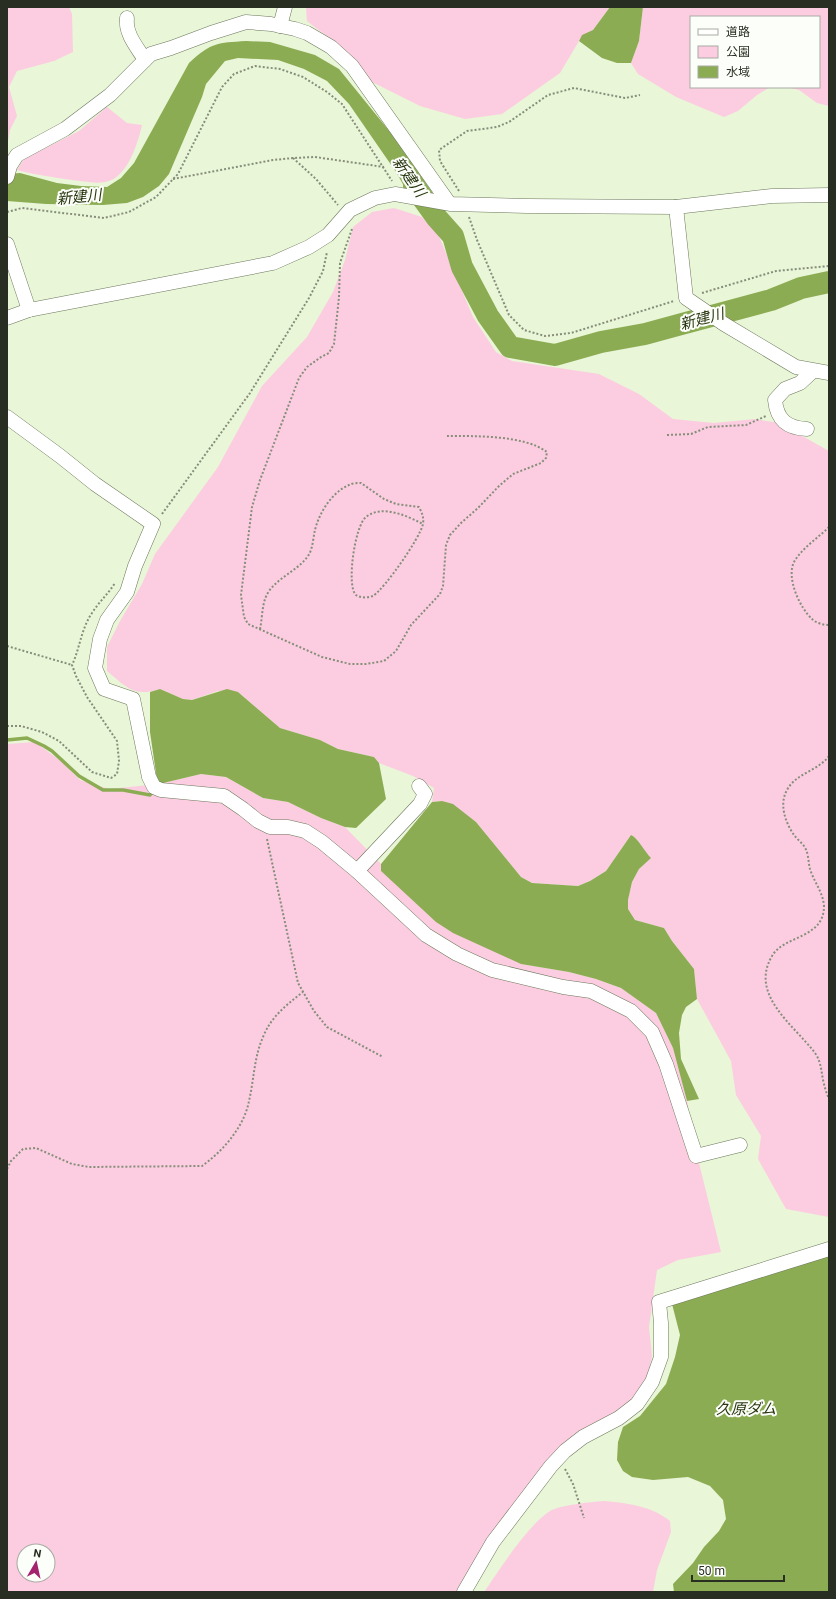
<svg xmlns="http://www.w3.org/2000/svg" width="836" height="1599" viewBox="0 0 836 1599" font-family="Roboto,'Noto Sans JP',sans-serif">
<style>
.green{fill:#fccde1;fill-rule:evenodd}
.water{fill:#8cac54}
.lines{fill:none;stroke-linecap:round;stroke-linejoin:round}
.stream{stroke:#8cac54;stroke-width:3.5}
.river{stroke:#8cac54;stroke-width:22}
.minor-casing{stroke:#6c775c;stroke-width:15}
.path{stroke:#868e7a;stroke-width:2;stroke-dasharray:2 2;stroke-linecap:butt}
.minor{stroke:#fff;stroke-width:14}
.labels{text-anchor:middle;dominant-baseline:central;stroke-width:4;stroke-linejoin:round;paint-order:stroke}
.water-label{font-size:15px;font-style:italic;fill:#293611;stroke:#fcfff9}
</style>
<rect width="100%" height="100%" fill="#e9f6d7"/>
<g class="green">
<polygon points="7,7 69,7 72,14 73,52 54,61 17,71 9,87 17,116 10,130 7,147"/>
<polygon points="306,7 610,7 593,30 582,36 560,73 502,114 465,119 420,106 372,82 330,39 307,21"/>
<polygon points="643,7 829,7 829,106 817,103 799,90 786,87 819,87 819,17 691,17 691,87 770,87 757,95 738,111 724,117 676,97 638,74 631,63 639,41"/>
<path d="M 107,107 L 127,123 L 142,125 C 138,143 127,179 105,182 C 94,184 83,181 72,180 C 53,177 35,175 17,170 L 24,159 L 79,131 Z"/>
<path d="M 394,208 L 422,217 L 438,234 L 473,317 L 496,352 L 512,361 L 599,374 L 639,394 L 673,419 L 714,423 L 755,419 L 779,423 L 829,451 L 829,1217 L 786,1209 L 758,1159 L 761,1136 L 736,1095 L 731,1061 L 697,999 L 694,969 L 672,941 L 664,928 L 635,920 L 628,909 L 628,900 L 632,882 L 639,869 L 650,858 C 645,852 637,837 631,835 L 606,871 L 590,881 L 578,886 L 532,883 L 521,877 L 476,822 L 442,801 L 432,802 L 434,788 L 413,776 L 379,763 L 374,757 L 338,749 L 320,740 L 280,728 L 238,692 L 218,691 L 192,700 L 183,699 L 160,689 C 134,698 125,686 107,671 L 107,647 L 120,621 L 142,584 L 155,554 L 218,467 L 262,386 L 307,337 L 333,292 L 345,260 L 353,227 L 372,212 Z"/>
<path d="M 35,742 L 62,762 L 80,780 L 109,789 L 159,784 L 201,774 L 226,777 L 263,798 L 288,802 L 321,818 L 345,827 L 381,864 L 381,871 L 521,964 L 569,972 L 596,979 L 621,988 L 656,1013 L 673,1048 L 687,1101 L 699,1163 L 721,1252 L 678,1260 L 657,1270 L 649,1327 L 652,1356 L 648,1378 L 628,1406 L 573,1435 L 547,1464 L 459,1592 L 7,1592 L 7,744 ZM 24,1551 L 48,1551 L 48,1575 L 24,1575 Z"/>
<path d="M 604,1501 C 626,1503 652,1506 670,1521 L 671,1532 L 657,1570 L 653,1592 L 484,1592 C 500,1569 527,1526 550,1511 C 560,1505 591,1502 604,1501 Z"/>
</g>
<g class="water">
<polygon points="610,7 643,7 639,41 631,63 617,63 602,58 579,41 582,35 593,30"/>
<path d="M 246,41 L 270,42 L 315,55 L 339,69 L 399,143 L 433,194 L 441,212 L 416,207 L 396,172 L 349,104 L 327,81 L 304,69 L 278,60 L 238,58 L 225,61 L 206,84 L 202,97 L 169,174 L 159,186 L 143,197 L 127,203 L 103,205 L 46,204 L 7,201 L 7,174 L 20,173 L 57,183 L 81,186 L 107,187 L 121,178 L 134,163 L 189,63 C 212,42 217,43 246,41 Z"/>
<polygon points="160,689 183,699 192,700 227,689 238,692 280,728 320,740 338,749 374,757 379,763 386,799 356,828 345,827 321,818 288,802 263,798 226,777 201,774 159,784 157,780 150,732 150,692"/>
<path d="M 442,801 L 453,804 L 476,822 L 521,877 L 532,883 L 578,886 L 590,881 L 606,871 L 631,835 C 638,838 645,852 651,858 L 639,869 L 632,882 L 628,900 L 628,909 L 635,920 L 664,928 L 672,941 L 694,969 L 697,999 L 686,1007 L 682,1015 L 679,1033 L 681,1059 L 699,1099 L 687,1101 L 673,1048 L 656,1013 L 621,988 L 596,979 L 569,972 L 521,964 L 453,933 L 436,922 L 381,871 L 381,864 L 432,802 Z"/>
<polygon points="829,1251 829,1592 674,1592 673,1584 693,1563 704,1547 719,1531 726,1519 723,1500 710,1486 688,1477 653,1480 632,1477 623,1471 617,1460 618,1442 623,1427 640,1416 666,1384 675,1357 680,1335 671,1300"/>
</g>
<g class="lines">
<polyline class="stream" points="7,740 27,738 44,746 52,751 79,776 103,790 123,790 150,795 153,791"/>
<polyline class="river" points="414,186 437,218 453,236 462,267 488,316 510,347 555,355 601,342 645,334 678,325 771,300 801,288 829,282"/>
<defs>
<g id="minor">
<path d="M 127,18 C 125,34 137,47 145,60"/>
<polyline points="280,26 285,7"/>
<polyline points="7,177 10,166 17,155 65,129 110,95 151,54 171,48 211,33 246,22 271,24 295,29 307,33 331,47 352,66 449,203"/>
<polyline points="676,207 686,298 724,324 796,367 829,373"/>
<polyline points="7,244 29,310"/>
<polyline points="7,318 29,310 273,263 309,247 328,235 350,210 375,198 395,194 451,204 527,206 676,207 772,196 829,195"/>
<polyline points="7,417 60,456 95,484 153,524 135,566 127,592 107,620 100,639 95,668 104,689 133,699 149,777 154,787 161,790 224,796 243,809 258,821 270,827 288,827 305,831 322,842 357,871 426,935 457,954 492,970 563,987 591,991 631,1011 652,1032 666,1064 696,1156 740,1145"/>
<path d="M 807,429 C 787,428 777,420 775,400 L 785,389 L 800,383 L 813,371"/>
<polyline points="357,871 420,804 425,794 419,786"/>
<polyline points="464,1592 493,1542 551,1466 565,1451 583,1437 619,1418 637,1404 652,1382 661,1357 661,1323 659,1302 829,1249"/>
</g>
</defs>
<use href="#minor" class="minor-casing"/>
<g class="path">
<polyline points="293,158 316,179 338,205"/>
<polyline points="173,179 273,160 293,158 315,157 384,167"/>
<polyline points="459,191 440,161 439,150 467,131 497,127 509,122 548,95 574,88 625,98 640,95"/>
<polyline points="7,212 22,208 104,218 129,212 156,197 178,174 222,87 234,74 255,66 280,69 303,77 327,92 342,104 392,181"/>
<polyline points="469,217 477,240 509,315 524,330 545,336 571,333 674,301"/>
<path d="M 352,229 L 340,263 L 339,297 L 334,344 L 329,353 L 321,357 L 307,367 L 299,378 L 260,480 L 252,507 L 241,595 L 244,617 L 248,624 L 322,657 L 350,664 L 366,664 L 384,661 L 396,651 L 411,625 L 440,594 L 443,586 L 446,545 L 450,535 L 461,523 L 478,508 L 499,486 L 513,474 L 541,463 L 546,458 L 547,452 C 524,435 475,436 447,436"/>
<polyline points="702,293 776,271 829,266"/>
<polyline points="667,435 691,434 708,427 746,425 766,416"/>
<polyline points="162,514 250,393 309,298 323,271 327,252"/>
<path d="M 829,527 C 818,538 802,548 794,562 C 786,578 800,608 812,619 C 816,623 823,625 829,625"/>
<path d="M 260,629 C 262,620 262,608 265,599 C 272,579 296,573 308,556 C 313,549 313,538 315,530 C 319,513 332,492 349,485 C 352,483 357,483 361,483 L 384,499 L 396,504 L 419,507 C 422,513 424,517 423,524 C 420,538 385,588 373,596 C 368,598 360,598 356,595 C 346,586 355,525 366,517 C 382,504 407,516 423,524"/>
<polyline points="7,646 72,665"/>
<path d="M 7,726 L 21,726 L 42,732 L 59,741 L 92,772 L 111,778 L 117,774 L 119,761 L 117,741 L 87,697 L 76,676 L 72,665 C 80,648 81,629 92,613 C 99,602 108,594 115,583"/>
<path d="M 829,756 C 818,771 796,773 787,790 C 779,804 785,822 794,835 C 797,839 801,842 804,846 C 809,853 808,862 810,869 C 814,882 823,892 824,906 C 824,939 784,935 772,956 C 749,995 794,1025 815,1053 C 822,1063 821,1073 824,1084 C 825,1089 827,1094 829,1099"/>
<polyline points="267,839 298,983 314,1011 327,1027 383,1057"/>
<path d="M 7,1169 L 11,1161 L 23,1149 L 36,1148 L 72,1164 L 89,1167 L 202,1166 C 223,1151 244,1127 249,1101 C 254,1080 254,1057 263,1037 C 271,1017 286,1005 303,992"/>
<polyline points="565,1469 573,1484 584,1518"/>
</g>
<use href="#minor" class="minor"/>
</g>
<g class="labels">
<g class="water-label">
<text transform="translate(409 177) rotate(55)">新建川</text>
<text transform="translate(79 197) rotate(-6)">新建川</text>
<text transform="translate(702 319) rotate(-15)">新建川</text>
<text x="746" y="1409">久原ダム</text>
</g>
</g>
<rect width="836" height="1599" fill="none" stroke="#292e23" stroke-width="16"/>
<rect x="690" y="16" width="130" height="72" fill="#fcfff9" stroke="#a8aba3"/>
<rect x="698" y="29" width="20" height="6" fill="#ffffff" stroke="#a8aba3"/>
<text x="726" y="36" font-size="12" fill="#292e23">道路</text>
<rect x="698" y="46" width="20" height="12" fill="#fccde1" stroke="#a8aba3"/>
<text x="726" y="56" font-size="12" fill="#292e23">公園</text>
<rect x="698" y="66" width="20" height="12" fill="#8cac54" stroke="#a8aba3"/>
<text x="726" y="76" font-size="12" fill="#292e23">水域</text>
<g transform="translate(36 1563) rotate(9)"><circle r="19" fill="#fcfff9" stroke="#a8aba3"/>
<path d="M0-3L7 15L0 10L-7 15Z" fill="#a5226f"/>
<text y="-6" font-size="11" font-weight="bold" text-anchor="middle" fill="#292e23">N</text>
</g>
<path d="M692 1575v6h92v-6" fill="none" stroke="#292e23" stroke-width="2"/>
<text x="698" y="1575" font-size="12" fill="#292e23" stroke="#fcfff9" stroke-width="3" paint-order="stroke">50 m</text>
</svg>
